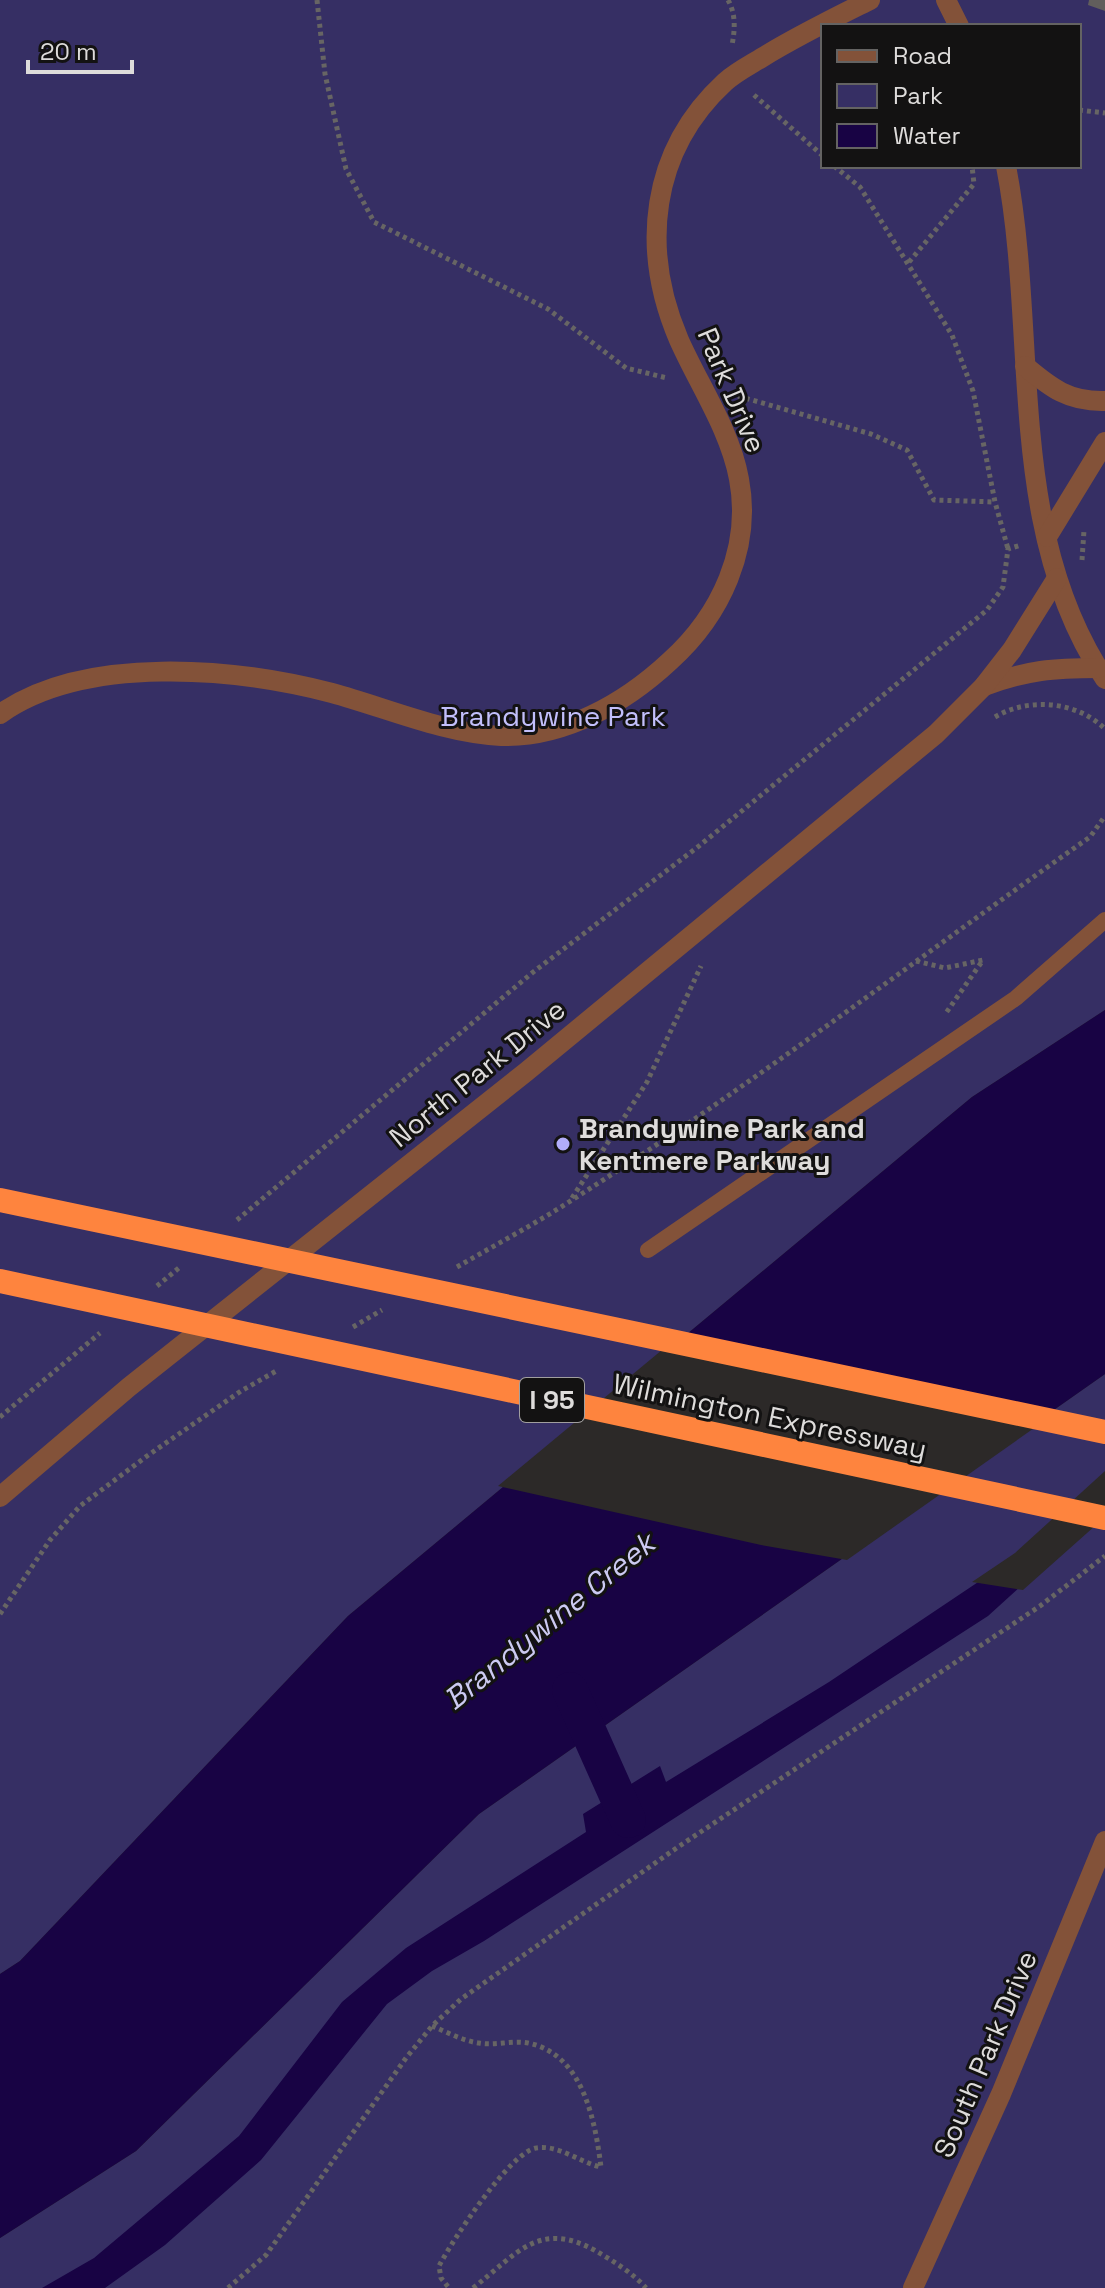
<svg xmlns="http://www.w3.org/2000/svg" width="1105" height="2288" viewBox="0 0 1105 2288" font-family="'Space Grotesk',sans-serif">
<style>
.green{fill:#362f64;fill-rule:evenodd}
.water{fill:#180344}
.pier{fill:#2c2928}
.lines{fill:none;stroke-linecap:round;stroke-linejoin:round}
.canal{stroke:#180344;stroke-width:36}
.building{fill:#615e5c}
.path{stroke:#676564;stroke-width:5;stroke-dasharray:4 4;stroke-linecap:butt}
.service{stroke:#835239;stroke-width:16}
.minor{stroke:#835239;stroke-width:20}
.motorway-bridge{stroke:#fe843e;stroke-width:24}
.poi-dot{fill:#b2adf9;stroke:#131212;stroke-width:3}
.labels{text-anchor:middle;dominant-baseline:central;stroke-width:6;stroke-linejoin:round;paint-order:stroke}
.shield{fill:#131212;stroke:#a19f9f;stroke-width:2}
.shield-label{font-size:26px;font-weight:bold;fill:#dedcdb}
.street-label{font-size:28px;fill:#dedcdb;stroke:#131212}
.park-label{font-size:28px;fill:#c2bffb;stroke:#131212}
.poi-label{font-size:28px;font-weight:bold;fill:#dedcdb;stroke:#131212;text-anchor:start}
.water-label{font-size:30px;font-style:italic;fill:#cccaf2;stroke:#131212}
</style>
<rect width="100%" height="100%" fill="#2c2928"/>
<g class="green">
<path d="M 0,0 L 1105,0 L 1105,1010 L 972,1097 L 348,1616 L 20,1961 L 0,1974 ZM 823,26 L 1079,26 L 1079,166 L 823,166 Z"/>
<polygon points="1105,1374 1105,2288 0,2288 0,2238 136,2151 479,1814"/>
</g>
<g class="water">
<polygon points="1105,1010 1105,1374 479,1814 136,2151 0,2238 0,1974 20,1961 348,1616 972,1097"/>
<polygon points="1065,1546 988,1616 484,1941 432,1971 387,2004 261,2160 165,2245 105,2288 42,2288 94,2258 239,2136 342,2002 406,1948 586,1832 583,1814 660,1766 666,1782 829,1682 1017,1556"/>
</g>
<g class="pier">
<polygon points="674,1340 1047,1419 847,1560 761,1545 498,1486"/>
<polygon points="1105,1471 1105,1517 1023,1590 972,1582 1015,1553"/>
</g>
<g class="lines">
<polyline class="canal" points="570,1690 628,1820"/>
</g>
<polygon class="building" points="1089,0 1105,0 1105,11 1088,5"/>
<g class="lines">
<g class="path">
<polyline points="317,0 325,74 346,169 374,222 548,309 626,368 667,378"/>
<path d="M 728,0 C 736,14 735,30 732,45"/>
<polyline points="754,95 823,156"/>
<polyline points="1079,110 1105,113"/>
<polyline points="834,166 860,187 952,335 973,391 995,502 1008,549"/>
<polyline points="909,262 974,184 972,166"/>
<polyline points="738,396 871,434 907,450 934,500 995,502"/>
<polyline points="1082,560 1084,530"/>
<path d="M 995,717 C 1028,697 1077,701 1105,729"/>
<polyline points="916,961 945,968 983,960 946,1013"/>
<polyline points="572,1198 647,1082 701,966"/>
<polyline points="237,1220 532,973 699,846 987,610 1003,587 1008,549 1021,545"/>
<path d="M 457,1267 C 495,1245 535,1224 572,1200 C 750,1087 917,958 1090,837 L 1105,816"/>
<polyline points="157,1286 180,1267"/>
<polyline points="353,1327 382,1310"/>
<polyline points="0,1417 100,1333"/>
<polyline points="0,1614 50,1540 80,1506 147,1456 241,1391 278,1370"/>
<path d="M 432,2026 C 447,2032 463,2041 479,2043 C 495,2046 512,2040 528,2043 C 583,2054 595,2120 601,2167 C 581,2163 558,2144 536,2148 C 510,2152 452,2241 439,2266 L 441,2278 L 449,2288"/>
<polyline points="228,2288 266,2255 406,2058 432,2026 461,1999 678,1847 1040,1606 1105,1556"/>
<path d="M 473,2288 C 517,2254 539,2219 596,2251 C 613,2261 633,2273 646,2288"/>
</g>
<polyline class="service" points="648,1250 1016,998 1105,920"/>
<g class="minor">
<polyline points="946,0 959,26"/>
<path d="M 1006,166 C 1039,335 1004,528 1105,679"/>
<path d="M 1025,366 C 1051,388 1069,402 1105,401"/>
<polyline points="1047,537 1105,442"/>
<path d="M 984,686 C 1028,670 1053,668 1099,668"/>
<path d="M 0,714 C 85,654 236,668 332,693 C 387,708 443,733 501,736 C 564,738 625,703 670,661 C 721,615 752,548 739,479 C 730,430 699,385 679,340 C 640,249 650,151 725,82 C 736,72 750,65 763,57 C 797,36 834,18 870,0"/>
<polyline points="0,1497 129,1387 526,1072 936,734 984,686 1012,650 1057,578"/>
<polyline points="913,2288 1001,2094 1105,1841"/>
</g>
<g class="motorway-bridge">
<polyline points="0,1200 1105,1432"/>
<polyline points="0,1281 1105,1518"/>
</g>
</g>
<circle class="poi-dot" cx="563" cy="1144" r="8"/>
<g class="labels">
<rect class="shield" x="520" y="1378" width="64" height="44" rx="6"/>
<g class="shield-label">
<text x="552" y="1400">I 95</text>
</g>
<g class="street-label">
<text transform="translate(732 390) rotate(67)">Park Drive</text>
<text transform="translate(477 1073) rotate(-39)">North Park Drive</text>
<text transform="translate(770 1416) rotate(12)">Wilmington Expressway</text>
<text transform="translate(985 2054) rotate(-67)">South Park Drive</text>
</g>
<g class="park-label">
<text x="553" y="716">Brandywine Park</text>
</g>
<g class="poi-label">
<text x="579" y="1128">Brandywine Park and<tspan x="579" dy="32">Kentmere Parkway</tspan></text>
</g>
<g class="water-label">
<text transform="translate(549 1621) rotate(-39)">Brandywine Creek</text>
</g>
</g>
<rect x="821" y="24" width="260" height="144" fill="#131212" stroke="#646362" stroke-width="2"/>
<rect x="837" y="50" width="40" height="12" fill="#835239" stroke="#646362" stroke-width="2"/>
<text x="893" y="64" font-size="24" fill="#dedcdb">Road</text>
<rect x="837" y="84" width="40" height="24" fill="#362f64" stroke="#646362" stroke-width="2"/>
<text x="893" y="104" font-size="24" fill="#dedcdb">Park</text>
<rect x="837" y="124" width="40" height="24" fill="#180344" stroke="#646362" stroke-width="2"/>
<text x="893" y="144" font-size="24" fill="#dedcdb">Water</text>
<path d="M28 60v12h104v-12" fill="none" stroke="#dedcdb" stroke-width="4"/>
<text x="40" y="60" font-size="24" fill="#dedcdb" stroke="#131212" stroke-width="6" paint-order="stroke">20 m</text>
</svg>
